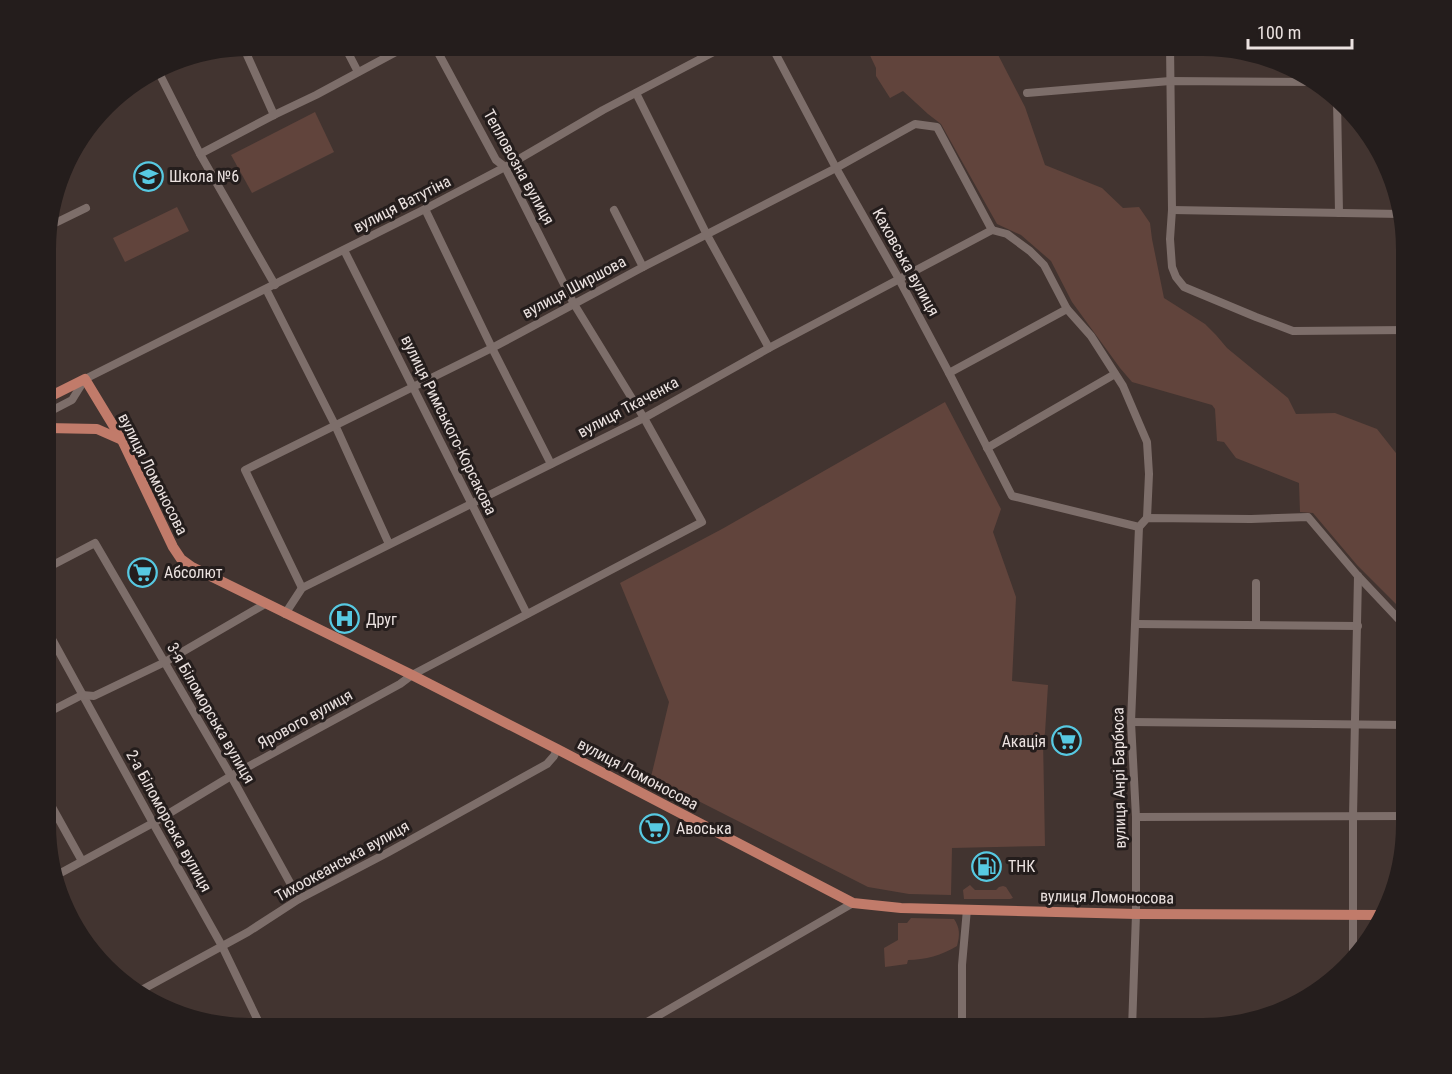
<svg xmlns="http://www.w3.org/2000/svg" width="1452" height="1074" viewBox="0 0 1452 1074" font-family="'Roboto Condensed',sans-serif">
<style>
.green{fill:#61443c}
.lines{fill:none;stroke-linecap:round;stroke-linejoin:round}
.minor{stroke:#7d6e6a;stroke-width:8}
.major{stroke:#c17b6a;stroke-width:10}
.labels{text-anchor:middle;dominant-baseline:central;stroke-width:6;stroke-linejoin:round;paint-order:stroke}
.street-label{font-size:16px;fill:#ebe2e0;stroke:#241d1c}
.poi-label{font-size:16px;fill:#ebe2e0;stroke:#241d1c;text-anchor:start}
</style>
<rect width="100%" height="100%" fill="#423430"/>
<g class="green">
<polygon points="854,45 955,45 957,52 994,47 1025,107 1045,165 1102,188 1123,208 1139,207 1150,223 1152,239 1164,298 1205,324 1216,335 1227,348 1288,398 1296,414 1335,413 1377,429 1407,467 1407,615 1357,565 1313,513 1300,512 1299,483 1236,458 1224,442 1217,441 1215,409 1212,405 1132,382 1120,368 1072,302 1051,261 1021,235 997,224 941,124 928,114 903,91 890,98 876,76 876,68 867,49 855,49"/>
<polygon points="315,112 334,152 252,193 231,155"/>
<polygon points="177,207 189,231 125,262 113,238"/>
<polygon points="945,402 1001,509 993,532 1016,597 1012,681 1048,685 1045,733 1043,739 1045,846 952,848 951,895 909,894 868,887 651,777 669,702 620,583 722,529"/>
<polygon points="970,885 975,890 996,890 999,887 1003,886 1006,887 1013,898 1010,899 964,899 963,890"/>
<path d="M 911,918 L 954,919 C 960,928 960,935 957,946 C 942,955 925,960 908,960 L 907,964 L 885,967 L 884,948 L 898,940 L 898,923 L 907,923 Z"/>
</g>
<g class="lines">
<g class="minor">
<polyline points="344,45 358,72"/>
<polyline points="771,45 836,168 899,279 949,373 1012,496 1139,527 1147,518 1251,519 1308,517 1358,576 1407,628"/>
<polyline points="1170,45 1172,210 1170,239 1172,267 1176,277 1184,287 1256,317 1293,331 1407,330"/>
<polyline points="243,46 274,115"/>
<polyline points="157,69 200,154 275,285"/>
<polyline points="636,93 707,235 769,348"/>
<polyline points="1027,93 1170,81 1319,82"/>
<polyline points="1337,99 1339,213"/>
<polyline points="200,154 274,115 316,95 409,45"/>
<polyline points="425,209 492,348 551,464"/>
<polyline points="614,210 643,267"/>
<polyline points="1172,210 1401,214"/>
<polyline points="47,227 86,208"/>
<polyline points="992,230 1007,234 1030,251 1044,265 1067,309 1091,336 1123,386 1147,442 1149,474 1147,518"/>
<polyline points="344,250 527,614"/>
<polyline points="266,289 335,425 389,544"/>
<polyline points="949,373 1067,309"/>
<polyline points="47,413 72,400 85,379 425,209 505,167 603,110 727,45"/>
<polyline points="987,448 1115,374"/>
<polyline points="47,568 95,543 231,776 299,899"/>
<polyline points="1256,583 1256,624"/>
<polyline points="302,588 245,470 492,348 643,267 836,168 915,124 937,127 992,230"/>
<polyline points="285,614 302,588 644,418 769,348 992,230"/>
<polyline points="1136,624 1358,626"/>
<polyline points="47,630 153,823 222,946 262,1029"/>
<polyline points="47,713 82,695 94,696 165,662 265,604"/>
<polyline points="1131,722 1407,725"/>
<polyline points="47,798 82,861"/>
<polyline points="1136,817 1407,816"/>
<polyline points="55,876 153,823 231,776 400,684 412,675 702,522 644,418 574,304 505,167 496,160 434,45"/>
<polyline points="967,909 962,965 962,1023 1159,1029"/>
<polyline points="1353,960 1353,816 1358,576"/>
<polyline points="136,993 248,932 299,899 387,853 547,764 554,756 557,749"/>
<polyline points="635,1029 853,903"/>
<polyline points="1132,1029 1136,914 1136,817 1131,722 1139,527"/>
</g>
<g class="major">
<polyline points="47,398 85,379 122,440 173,547 181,559 192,567 412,675 557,749 853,903 901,908 1136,914 1383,915"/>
<polyline points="47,428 97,429 122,440"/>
</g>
</g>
<defs>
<symbol id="school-ring" viewBox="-11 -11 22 22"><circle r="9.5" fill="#241d1c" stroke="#57c9e2" stroke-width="1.5"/><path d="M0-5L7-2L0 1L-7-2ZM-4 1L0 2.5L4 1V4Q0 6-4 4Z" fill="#57c9e2"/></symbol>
<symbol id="supermarket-ring" viewBox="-11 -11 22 22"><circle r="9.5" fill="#241d1c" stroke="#57c9e2" stroke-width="1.5"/><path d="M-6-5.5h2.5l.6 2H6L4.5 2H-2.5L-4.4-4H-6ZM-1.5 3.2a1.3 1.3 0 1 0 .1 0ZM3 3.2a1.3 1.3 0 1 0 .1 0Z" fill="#57c9e2"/></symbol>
<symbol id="hospital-ring" viewBox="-11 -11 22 22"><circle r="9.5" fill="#241d1c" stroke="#57c9e2" stroke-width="1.5"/><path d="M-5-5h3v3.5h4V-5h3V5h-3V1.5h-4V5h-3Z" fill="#57c9e2"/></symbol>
<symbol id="fuel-ring" viewBox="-11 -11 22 22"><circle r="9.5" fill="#241d1c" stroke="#57c9e2" stroke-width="1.5"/><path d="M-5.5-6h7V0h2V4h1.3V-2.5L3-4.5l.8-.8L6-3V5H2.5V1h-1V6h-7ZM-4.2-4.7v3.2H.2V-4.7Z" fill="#57c9e2"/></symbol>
</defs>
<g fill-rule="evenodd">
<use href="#school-ring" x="132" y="160" width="33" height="33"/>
<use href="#supermarket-ring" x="126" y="556" width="33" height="33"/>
<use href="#hospital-ring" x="328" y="602" width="33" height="33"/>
<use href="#supermarket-ring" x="1050" y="724" width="33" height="33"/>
<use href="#supermarket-ring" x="638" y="812" width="33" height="33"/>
<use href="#fuel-ring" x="970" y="850" width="33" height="33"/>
</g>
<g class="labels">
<g class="street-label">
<text transform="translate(519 167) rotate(61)">Тепловозна вулиця</text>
<text transform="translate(402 204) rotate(-27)">вулиця Ватутіна</text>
<text transform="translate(906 262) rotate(61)">Каховська вулиця</text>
<text transform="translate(574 287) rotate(-28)">вулиця Ширшова</text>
<text transform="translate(628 407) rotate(-28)">вулиця Ткаченка</text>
<text transform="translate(449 425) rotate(64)">вулиця Римського-Корсакова</text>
<text transform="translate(153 474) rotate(63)">вулиця Ломоносова</text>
<text transform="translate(211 713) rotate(60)">3-я Біломорська вулиця</text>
<text transform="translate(305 719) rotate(-29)">Ярового вулиця</text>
<text transform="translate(638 774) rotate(28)">вулиця Ломоносова</text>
<text transform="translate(1119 778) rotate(-91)">вулиця Анрі Барбюса</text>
<text transform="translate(169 821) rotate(61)">2-а Біломорська вулиця</text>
<text transform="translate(342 861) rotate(-29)">Тихоокеанська вулиця</text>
<text transform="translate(1107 897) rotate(1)">вулиця Ломоносова</text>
</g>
<g class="poi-label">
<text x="169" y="176">Школа №6</text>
<text x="164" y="572">Абсолют</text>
<text x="366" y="619">Друг</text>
<text x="1046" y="741" text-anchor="end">Акація</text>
<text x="676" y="828">Авоська</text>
<text x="1008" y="866">ТНК</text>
</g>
</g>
<path d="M0 0H1452V1074H0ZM249 56H1203A193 193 0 0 1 1396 249V825A193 193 0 0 1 1203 1018H249A193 193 0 0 1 56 825V249A193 193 0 0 1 249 56Z" fill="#241d1c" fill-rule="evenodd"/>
<path d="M1248 39v9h104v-9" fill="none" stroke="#ebe2e0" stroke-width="3"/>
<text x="1257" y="39" font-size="18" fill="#ebe2e0" stroke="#241d1c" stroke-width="4.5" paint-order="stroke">100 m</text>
</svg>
